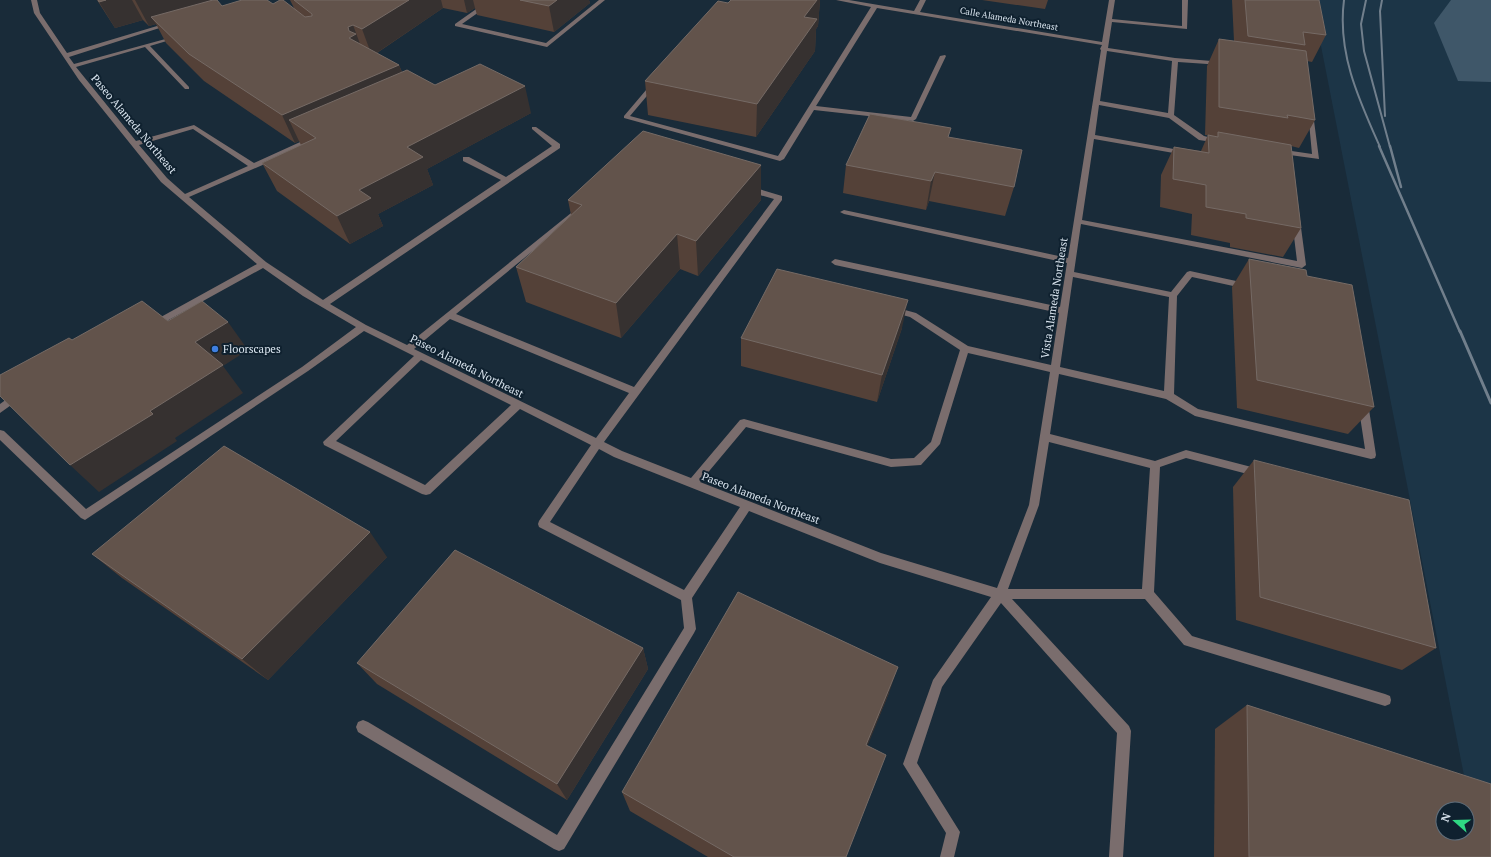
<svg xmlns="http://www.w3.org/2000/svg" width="1491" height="857" viewBox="0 0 1491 857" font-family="'PT Serif',serif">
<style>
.built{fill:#1c3547}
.water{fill:#3f5769}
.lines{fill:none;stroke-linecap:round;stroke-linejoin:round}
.minor{fill:#7a6d6d;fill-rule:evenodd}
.rail-far2{stroke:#717f8c;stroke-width:2}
.rail-far1{stroke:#717f8c;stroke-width:2.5}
.rail{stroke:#717f8c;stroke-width:3}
.wall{fill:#544138}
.shaded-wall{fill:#363130}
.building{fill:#62534b;stroke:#756a65;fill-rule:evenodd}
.shop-dot{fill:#3f7fe0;stroke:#0f212f;stroke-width:1.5}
.labels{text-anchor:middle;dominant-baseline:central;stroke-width:4;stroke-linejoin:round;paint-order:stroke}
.far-street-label{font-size:9px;fill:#dae5ef;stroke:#0f212f}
.street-label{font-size:11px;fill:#dae5ef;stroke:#0f212f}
.poi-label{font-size:11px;fill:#dae5ef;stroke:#0f212f;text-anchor:start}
</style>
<rect width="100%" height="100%" fill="#192b39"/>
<polygon class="built" points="1312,0 1491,0 1491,857 1480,857"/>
<polygon class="water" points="1451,0 1491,0 1491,82 1458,81 1434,23"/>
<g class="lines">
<g class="minor">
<path d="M 31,0 L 37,0 L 40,13 L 67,53 L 167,23 L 172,24 L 69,57 L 74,64 L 180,35 L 180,37 L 150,46 L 189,87 L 189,89 L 185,89 L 145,47 L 76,67 L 136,141 L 194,125 L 254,163 L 309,138 L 315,138 L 315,142 L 189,197 L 266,262 L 323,300 L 501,180 L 463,161 L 463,157 L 469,157 L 506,177 L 552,146 L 532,129 L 532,127 L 536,127 L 560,144 L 560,148 L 330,304 L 366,325 L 407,345 L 581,205 L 584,205 L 584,209 L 456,314 L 634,387 L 774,199 L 746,191 L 746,187 L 752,187 L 782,196 L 782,200 L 604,442 L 622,451 L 691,478 L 740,420 L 744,419 L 891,459 L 914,458 L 931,442 L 960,350 L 910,317 L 891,312 L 890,310 L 891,308 L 894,307 L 916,313 L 968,346 L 1051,365 L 1059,313 L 835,265 L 831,262 L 835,259 L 1060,307 L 1067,263 L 844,214 L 840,212 L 844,210 L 1068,258 L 1101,50 L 1100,49 L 1102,45 L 877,8 L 816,106 L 911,117 L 940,56 L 945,55 L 946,56 L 916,119 L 913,121 L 814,110 L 784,159 L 780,161 L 624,118 L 624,116 L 652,83 L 657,84 L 630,116 L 778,156 L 871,7 L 836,0 L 849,0 L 914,11 L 920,0 L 926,0 L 920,12 L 1102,42 L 1109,0 L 1115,0 L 1112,19 L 1182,26 L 1182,0 L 1188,0 L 1187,29 L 1112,22 L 1108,48 L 1175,58 L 1224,62 L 1225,63 L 1222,65 L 1178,62 L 1174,115 L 1204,136 L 1223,141 L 1219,143 L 1199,140 L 1169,118 L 1099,105 L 1095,135 L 1185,151 L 1189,153 L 1185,155 L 1094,139 L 1082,220 L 1297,261 L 1292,220 L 1296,218 L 1300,220 L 1306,265 L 1302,268 L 1081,224 L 1074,272 L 1171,292 L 1187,272 L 1190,271 L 1250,284 L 1251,286 L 1250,288 L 1247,289 L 1192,277 L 1177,296 L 1174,394 L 1198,409 L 1365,449 L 1358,403 L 1363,399 L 1368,403 L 1376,455 L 1375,458 L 1371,459 L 1195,416 L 1166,399 L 1059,374 L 1050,434 L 1155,461 L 1186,450 L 1263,470 L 1264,473 L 1263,476 L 1259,477 L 1186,458 L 1160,467 L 1154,592 L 1192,636 L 1385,694 L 1390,696 L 1391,700 L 1390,704 L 1385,706 L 1184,645 L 1145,599 L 1012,599 L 1129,726 L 1131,731 L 1123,857 L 1109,857 L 1117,733 L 1001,603 L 942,687 L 917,763 L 960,832 L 954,857 L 940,857 L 946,833 L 903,764 L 933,680 L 991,597 L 880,563 L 749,511 L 692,598 L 696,629 L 694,633 L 564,849 L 559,851 L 554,849 L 358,732 L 356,727 L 358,722 L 363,720 L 368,722 L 557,835 L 684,628 L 681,600 L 539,527 L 538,524 L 539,521 L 591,445 L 520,409 L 430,494 L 426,495 L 422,494 L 324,445 L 323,442 L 414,356 L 364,331 L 308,371 L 85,520 L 81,518 L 0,440 L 0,430 L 4,431 L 86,509 L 302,367 L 356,327 L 303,296 L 263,268 L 156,327 L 150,327 L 149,325 L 150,323 L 257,264 L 161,182 L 79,80 L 34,13 ZM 1107,51 L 1172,61 L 1168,113 L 1100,101 ZM 193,129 L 248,166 L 185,194 L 167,178 L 139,145 ZM 1073,277 L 1169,297 L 1164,391 L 1060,367 ZM 450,319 L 629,393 L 596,438 L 414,349 ZM 968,353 L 1050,372 L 1029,505 L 997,588 L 881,553 L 700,482 L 746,427 L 891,467 L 921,465 L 940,444 ZM 421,360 L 511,405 L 425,485 L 336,441 ZM 1049,442 L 1150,468 L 1142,589 L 1008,589 L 1039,505 ZM 599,449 L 614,457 L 740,507 L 684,590 L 550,522 Z"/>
<polygon points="489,0 496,0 462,24 546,43 599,0 605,0 547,47 455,26 455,24"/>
<polygon points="1308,112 1313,113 1319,159 1275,153 1274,151 1278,149 1312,154"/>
<polygon points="18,391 21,392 23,395 21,398 0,413 0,404"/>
</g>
<g class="rail-far2">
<path d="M 1344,0 C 1337,53 1359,100 1380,147"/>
<polyline points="1366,0 1361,24 1364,51 1390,147"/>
<polyline points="1382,0 1380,11 1385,116"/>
</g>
<g class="rail-far1">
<polyline points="1379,146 1460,332"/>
<polyline points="1390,146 1401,187"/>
</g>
<polyline class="rail" points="1460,331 1491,403"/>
</g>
<g class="wall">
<polygon points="97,0 210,0 222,6 273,4 294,8 290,0 589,0 590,3 554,32 477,15 475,8 467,13 443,8 377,53 399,65 402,72 435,85 531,113 427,169 433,185 378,214 383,226 350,244 277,191 262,163 301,145 299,141 295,143 204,81 166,43 156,24 149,26 143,20 115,28"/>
<polygon points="731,0 820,0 818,26 816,29 815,51 756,137 648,115 645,81"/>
<polygon points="982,0 1048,0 1045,9"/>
<polygon points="1232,0 1319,0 1326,35 1312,62 1307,61 1315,120 1299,148 1291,146 1301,228 1283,257 1230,247 1230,243 1191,235 1192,214 1160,207 1161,175 1174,147 1201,151 1208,135 1216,136 1205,135 1207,66 1219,39 1234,41"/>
<polygon points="949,137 1014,187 1005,216 929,201 926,210 843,193 846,165"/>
<polygon points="761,165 761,200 698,276 680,269 621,338 526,302 516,267 571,215 568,200"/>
<polygon points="1249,259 1307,276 1374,407 1348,434 1237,408 1232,287"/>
<polygon points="902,328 877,402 741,366 741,338"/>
<polygon points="1254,460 1436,648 1402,670 1236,620 1233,487"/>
<polygon points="92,554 387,557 268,680 122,578"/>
<polygon points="643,648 648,669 567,800 377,684 357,663"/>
<polygon points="889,693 867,745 846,857 708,857 630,811 622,792"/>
<polygon points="1247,705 1491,857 1214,857 1215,729"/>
</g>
<g class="shaded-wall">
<polygon points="106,0 132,0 143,20 115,28 99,2"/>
<polygon points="135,0 210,0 214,7 151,17 156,24 149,26"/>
<polygon points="409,0 441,0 443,8 372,56 362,29"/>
<polygon points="464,0 473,0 475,8 467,13"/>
<polygon points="557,0 589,0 590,3 554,32 549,6"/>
<polygon points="817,0 820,0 818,26 816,29 815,51 756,137 757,104 804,17"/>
<polygon points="353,25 366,60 349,38 348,27"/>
<polygon points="399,65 409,92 289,120 299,141 295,143 282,115"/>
<polygon points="525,86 531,113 427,169 433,185 378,214 383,226 350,244 337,216 359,190 407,147"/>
<polygon points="761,165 761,200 698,276 696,241"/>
<polygon points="935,172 929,201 926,210 931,181"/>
<polygon points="677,234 680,269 621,338 616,303"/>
<polygon points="908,300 902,328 877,402 882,375"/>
<polygon points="228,322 248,350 223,366 243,393 175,438 177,441 99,492 70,465 150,411 195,342"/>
<polygon points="370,532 387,557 268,680 242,659"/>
<polygon points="643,648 648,669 567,800 557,784"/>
<polygon points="898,667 889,693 859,767 866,745"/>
</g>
<g class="building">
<polygon points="98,0 106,0 99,2"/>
<polygon points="213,0 217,0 222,6 242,0 267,0 273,4 280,0 283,0 305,17 312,16 312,14 294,0 409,0 362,29 353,25 348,27 349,31 356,34 349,38 399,65 282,115 189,54 151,17"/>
<polygon points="520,0 557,0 549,6"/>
<polygon points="731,0 817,0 804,17 817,19 757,104 645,81 718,1 728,3"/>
<polygon points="1245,0 1319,0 1326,35 1303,32 1305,45 1248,36"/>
<polygon points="1219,39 1306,51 1315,120 1287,115 1288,118 1219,107"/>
<polygon points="480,64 525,86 407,147 423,157 359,190 371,198 337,216 262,163 316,138 289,120 407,70 435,85"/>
<polygon points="870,114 951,128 948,137 1022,150 1014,187 935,172 931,181 846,165"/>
<polygon points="643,131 761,165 696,241 677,234 616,303 516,267 582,205 568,200"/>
<polygon points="1218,132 1291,145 1301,228 1246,218 1246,214 1206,207 1206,185 1173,179 1174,147 1209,153 1208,135 1218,137"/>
<polygon points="1249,259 1306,270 1307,276 1352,285 1374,407 1257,380"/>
<polygon points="777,269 908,300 882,375 741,338"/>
<polygon points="142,301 168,321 202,301 228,322 195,342 223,365 150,411 153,414 70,465 0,396 0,375 69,338 72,340"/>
<polygon points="224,446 370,532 242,659 92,554"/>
<polygon points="1254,460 1409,500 1436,648 1260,597"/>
<polygon points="455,550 643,648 557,784 357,663"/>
<polygon points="738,592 898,667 866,745 886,755 846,857 734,857 622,792"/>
<path d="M 1247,705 L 1491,784 L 1491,857 L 1249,857 ZM 1443,809 L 1467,809 L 1467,833 L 1443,833 Z"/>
</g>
<circle class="shop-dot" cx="215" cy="349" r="4"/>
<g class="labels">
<g class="far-street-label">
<text transform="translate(1009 19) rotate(10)">Calle Alameda Northeast</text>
</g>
<g class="street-label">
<text transform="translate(134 124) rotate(50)">Paseo Alameda Northeast</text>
<text transform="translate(1054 298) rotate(-81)">Vista Alameda Northeast</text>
<text transform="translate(467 366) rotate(27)">Paseo Alameda Northeast</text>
<text transform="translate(761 498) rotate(21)">Paseo Alameda Northeast</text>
</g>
<g class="poi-label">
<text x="223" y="349">Floorscapes</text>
</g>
</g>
<g transform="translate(1455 821) rotate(290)"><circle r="19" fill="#0f212f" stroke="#606f7c"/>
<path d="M0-3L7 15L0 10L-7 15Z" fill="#2fd883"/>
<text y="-6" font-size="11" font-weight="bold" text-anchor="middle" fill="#dae5ef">N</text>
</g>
</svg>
